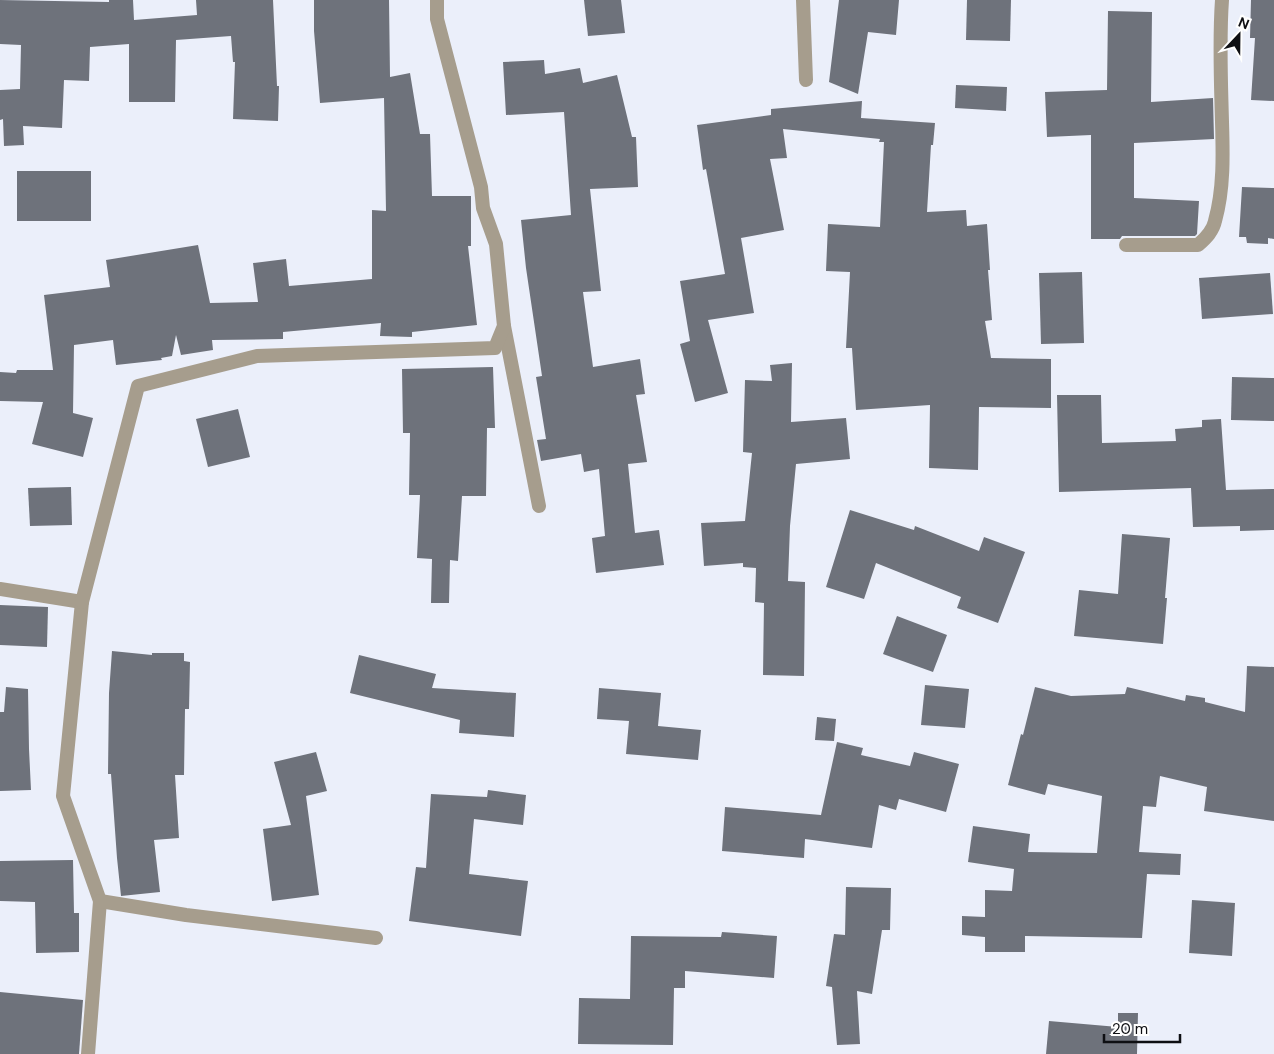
<svg xmlns="http://www.w3.org/2000/svg" width="1274" height="1054" viewBox="0 0 1274 1054" font-family="'DM Sans',sans-serif">
<style>
.building{fill:#6e727b}
.lines{fill:none;stroke-linecap:round;stroke-linejoin:round}
.minor{stroke:#a69d8d;stroke-width:14}
</style>
<rect width="100%" height="100%" fill="#ebeffa"/>
<g class="building">
<polygon points="0,0 109,2 109,0 133,0 134,20 197,15 196,0 273,0 277,86 279,86 278,121 233,119 235,62 233,62 231,36 176,40 175,102 129,102 129,44 90,47 89,81 64,80 62,128 23,126 24,145 4,146 3,119 0,120 0,90 20,89 21,45 0,44"/>
<polygon points="314,0 389,0 390,77 410,73 420,134 430,134 432,196 471,196 471,246 468,246 477,325 412,332 412,337 380,336 381,323 283,332 283,339 212,340 213,350 181,355 176,335 172,356 161,358 162,360 116,365 113,340 74,345 73,413 93,418 83,457 32,444 43,402 0,401 0,372 16,373 17,370 53,370 44,295 110,287 106,260 198,245 210,303 258,302 253,263 286,259 289,286 372,279 372,210 386,211 384,98 320,103 314,31"/>
<polygon points="584,0 621,0 625,33 588,36"/>
<polygon points="839,0 899,0 896,35 868,32 858,94 829,82"/>
<polygon points="967,0 1011,0 1010,41 966,40"/>
<polygon points="1251,0 1274,0 1274,101 1251,100 1255,38 1250,38"/>
<polygon points="1108,11 1152,12 1151,102 1213,98 1214,139 1134,143 1134,198 1199,201 1197,234 1195,236 1122,236 1120,239 1091,239 1091,135 1047,137 1045,92 1107,90"/>
<polygon points="544,60 545,74 580,68 583,83 617,75 632,137 636,137 638,187 590,189 601,291 583,292 593,367 640,359 645,394 636,395 647,462 628,464 635,533 659,530 664,565 596,573 592,538 605,536 599,469 584,472 581,454 541,461 537,440 546,439 536,377 542,376 526,268 521,220 571,215 564,112 506,115 503,62"/>
<polygon points="956,85 1007,87 1006,111 955,108"/>
<polygon points="862,101 861,118 935,123 933,145 931,145 927,212 966,210 967,226 987,224 990,270 988,270 992,320 985,321 991,358 1051,359 1051,408 979,407 978,470 929,468 930,405 856,410 852,348 846,348 850,272 826,271 828,224 880,227 884,142 879,142 880,139 783,129 787,158 770,159 784,230 741,238 754,313 708,320 728,393 695,402 680,344 690,341 680,281 725,274 706,169 703,170 697,125 771,115 771,109"/>
<rect x="17" y="171" width="74" height="50"/>
<polygon points="1242,187 1274,188 1274,239 1268,238 1268,244 1247,243 1246,237 1239,237"/>
<polygon points="1082,272 1084,343 1041,344 1039,273"/>
<polygon points="1270,273 1273,314 1202,319 1199,278"/>
<polygon points="792,363 791,422 846,418 850,459 796,464 790,526 788,581 805,582 804,676 763,675 764,603 755,602 756,568 743,567 743,563 704,566 701,523 745,521 752,453 743,452 745,380 772,381 770,365"/>
<polygon points="493,367 495,428 487,428 486,496 462,496 458,561 450,560 449,603 431,603 432,559 417,558 420,495 409,495 410,433 403,433 402,369"/>
<polygon points="1232,377 1274,378 1274,421 1231,420"/>
<polygon points="1057,395 1101,395 1102,443 1176,441 1175,429 1202,427 1202,420 1221,419 1226,490 1274,489 1274,530 1240,531 1240,526 1193,527 1191,488 1059,492"/>
<polygon points="238,409 250,457 208,467 196,419"/>
<polygon points="71,487 72,525 30,526 28,488"/>
<polygon points="850,510 914,530 915,526 979,551 984,537 1025,552 998,623 957,608 961,597 876,563 864,599 826,587"/>
<polygon points="1122,534 1170,538 1165,598 1167,598 1163,644 1074,636 1079,590 1118,594"/>
<polygon points="0,605 48,607 47,647 0,645"/>
<polygon points="897,616 947,635 933,672 883,654"/>
<polygon points="112,651 152,655 152,653 184,653 184,661 190,662 189,709 185,709 184,775 175,775 179,838 154,840 160,892 121,896 117,858 111,774 108,774 109,693"/>
<polygon points="359,655 436,674 432,688 516,693 514,737 459,733 460,720 350,693"/>
<polygon points="1247,666 1274,667 1274,821 1204,811 1207,787 1160,776 1156,807 1143,806 1139,852 1181,854 1180,875 1147,874 1142,938 1025,936 1025,952 985,952 985,937 962,935 962,916 985,917 985,890 1012,891 1014,869 968,862 973,826 1030,834 1028,852 1097,853 1102,796 1048,784 1045,795 1008,785 1021,734 1023,735 1035,687 1071,696 1125,694 1127,687 1185,701 1186,695 1205,698 1205,702 1245,712"/>
<polygon points="925,685 969,689 965,728 921,725"/>
<polygon points="6,687 28,689 29,749 31,790 0,791 0,712 4,712"/>
<polygon points="599,688 661,693 658,726 701,730 698,760 626,754 629,721 597,719"/>
<polygon points="817,717 836,719 834,741 815,740"/>
<polygon points="837,742 863,748 861,755 910,766 914,752 959,764 946,812 899,799 896,810 879,805 872,848 805,839 804,858 722,851 725,807 821,815"/>
<polygon points="316,752 327,791 306,796 319,895 272,901 263,829 291,825 274,762"/>
<polygon points="488,790 526,795 523,825 474,819 469,874 528,881 521,936 409,921 416,867 426,868 431,794 487,797"/>
<polygon points="73,860 74,913 79,913 79,952 36,953 35,902 0,901 0,861"/>
<polygon points="846,887 891,888 890,930 882,930 872,994 857,991 860,1044 837,1045 832,987 826,986 834,934 845,935"/>
<polygon points="1192,900 1235,903 1232,956 1189,953"/>
<polygon points="722,932 777,936 774,978 685,971 685,988 674,988 673,1045 578,1044 579,998 630,999 631,936 721,937"/>
<polygon points="0,992 83,1000 79,1054 0,1054"/>
<polygon points="1118,1013 1138,1013 1137,1054 1046,1054 1049,1021 1118,1027"/>
</g>
<g class="lines">
<g class="minor">
<polyline points="803,0 806,80"/>
<path d="M 1126,245 L 1198,245 C 1206,238 1213,231 1215,221 C 1224,189 1223,154 1222,122 C 1221,81 1219,41 1222,0"/>
<polyline points="504,326 539,506"/>
<polyline points="0,589 82,602 63,796 100,901 88,1054"/>
<polyline points="82,602 138,386 257,356 495,348 504,326 496,244 483,208 481,187 437,19 437,0"/>
<polyline points="100,901 186,915 376,938"/>
</g>
</g>
<g transform="translate(1239 35) rotate(22)" stroke="#ffffff" stroke-width="4" paint-order="stroke">
<path d="M0-4L9 19L0 12L-9 19Z" fill="#0e0f13"/>
<text y="-8" font-size="14" font-weight="bold" text-anchor="middle" fill="#0e0f13">N</text>
</g>
<path d="M1104 1034v8h76v-8" fill="none" stroke="#0e0f13" stroke-width="2.5"/>
<text x="1112" y="1034" font-size="15" fill="#0e0f13" stroke="#ffffff" stroke-width="4" paint-order="stroke">20 m</text>
</svg>
